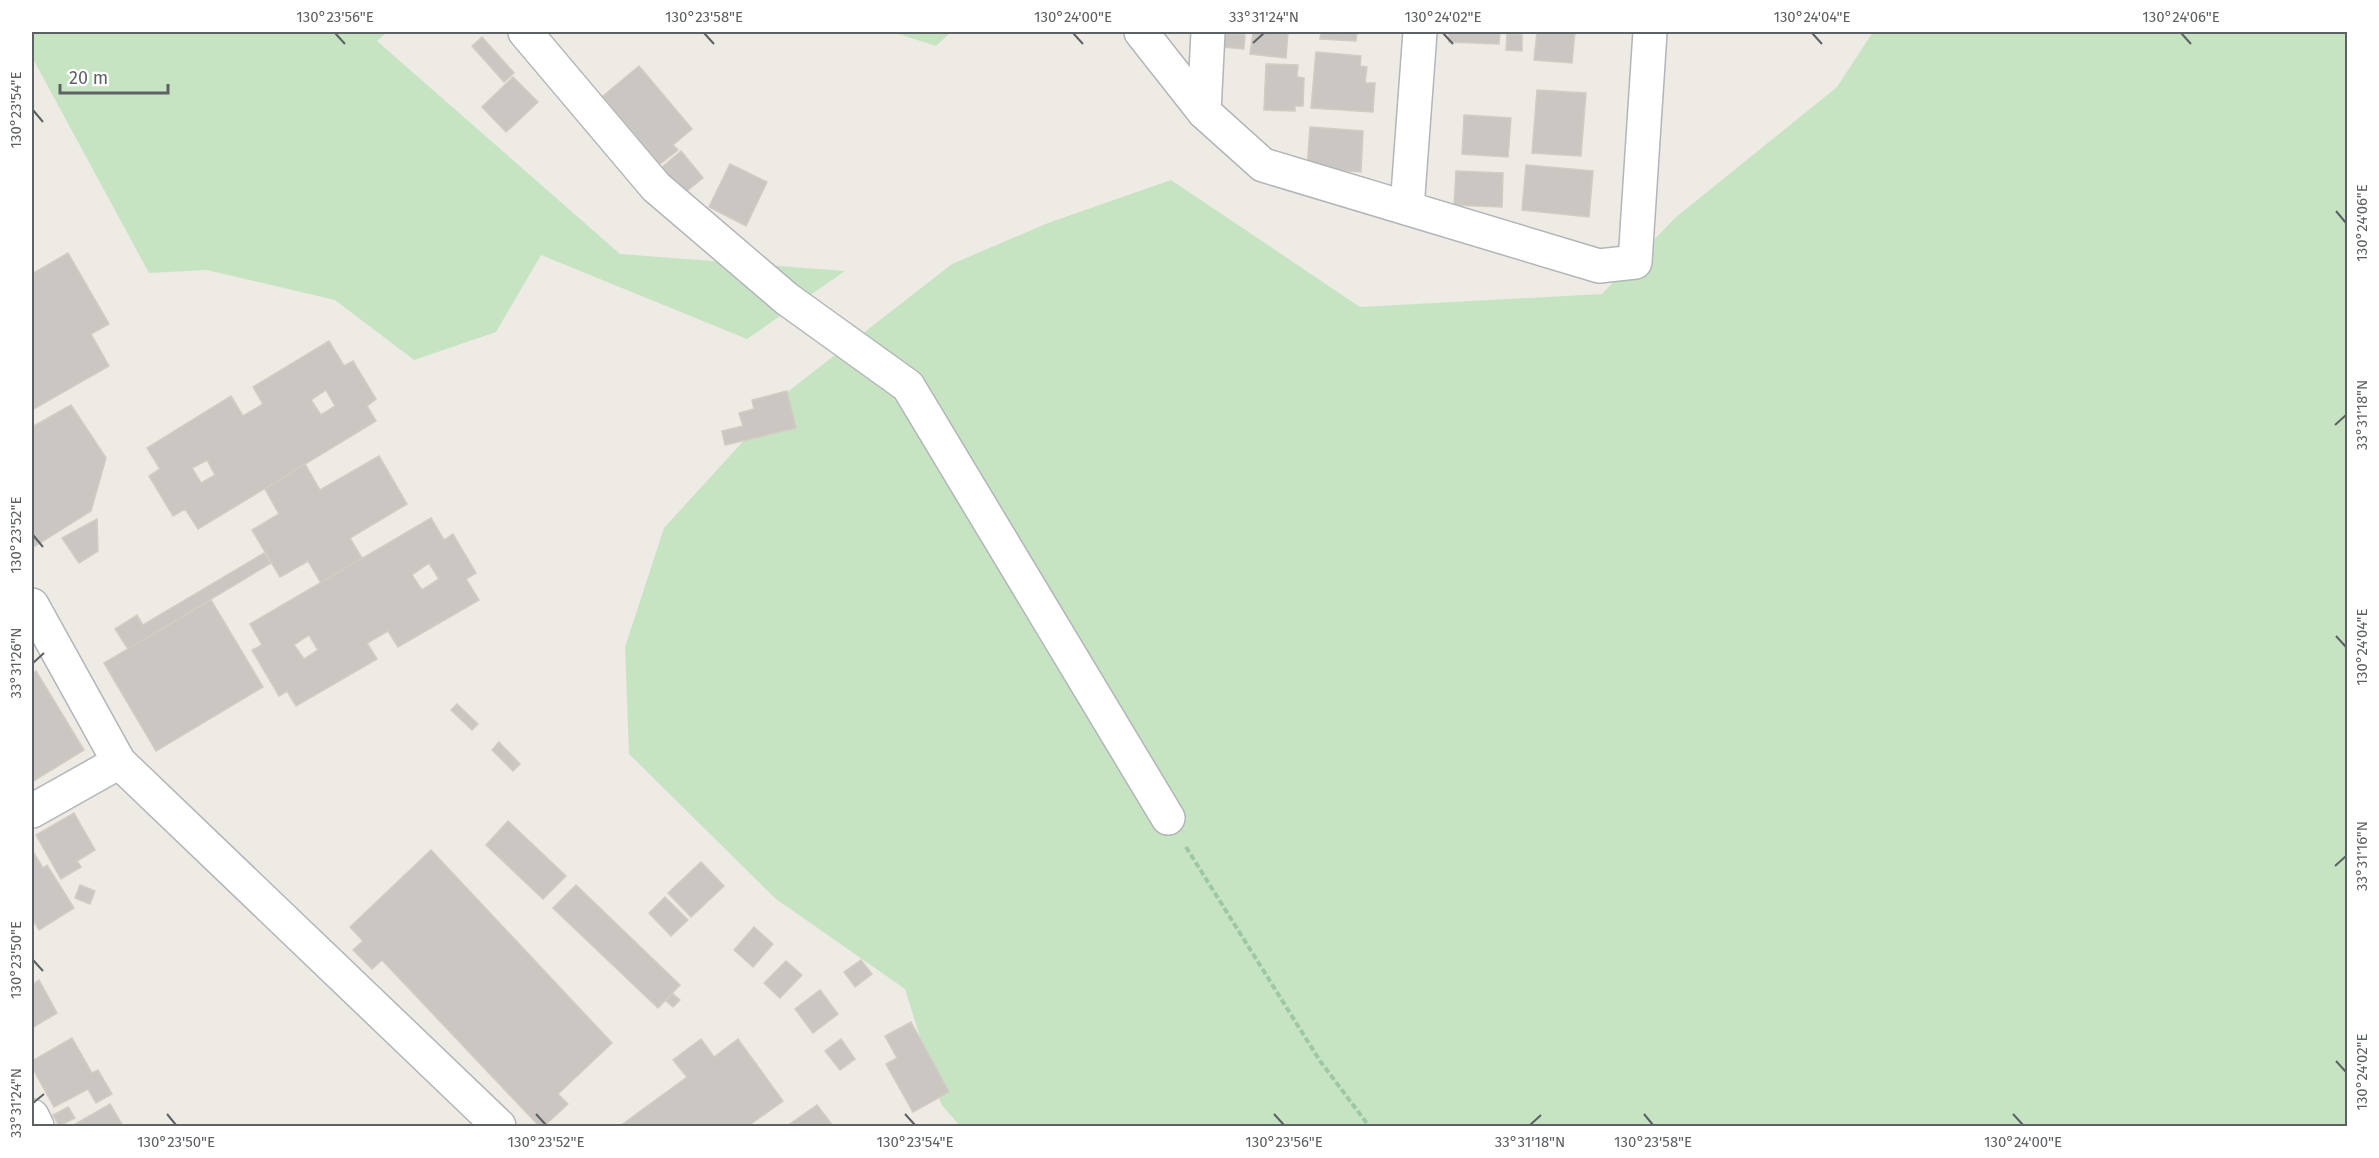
<svg xmlns="http://www.w3.org/2000/svg" width="2379" height="1158" viewBox="0 0 2379 1158" font-family="'Fira Sans',sans-serif">
<style>
.green{fill:#c6e4c2}
.building{fill:#cac6c1;stroke:#d2ccc3;stroke-width:1.5;fill-rule:evenodd}
.lines{fill:none;stroke-linecap:round;stroke-linejoin:round}
.minor-casing{stroke:#b2b5b9;stroke-width:36}
.path{stroke:#9dc8a3;stroke-width:4;stroke-dasharray:6 3;stroke-linecap:butt}
.minor{stroke:#fff;stroke-width:33}
.ticks{fill:none;stroke:#5c6164;stroke-width:2}
.neatline{fill:none;stroke:#5c6164;stroke-width:2}
.ticks-label{font-size:15px;text-anchor:middle;fill:#5c6164}
</style>
<rect width="100%" height="100%" fill="#eeebe4"/>
<g class="green">
<polygon points="32,32 387,32 377,41 620,254 845,271 747,339 541,255 496,332 414,360 335,300 207,270 149,273 32,57"/>
<polygon points="892,32 951,32 936,46"/>
<polygon points="1873,32 2347,32 2347,1126 960,1126 941,1104 905,989 776,899 629,754 625,647 664,528 790,390 952,264 1048,223 1171,180 1360,307 1602,294 1675,218 1837,87"/>
</g>
<g class="building">
<polygon points="1253,32 1288,32 1286,58 1250,54"/>
<polygon points="1321,32 1357,32 1356,41 1320,39"/>
<polygon points="1449,32 1500,32 1499,44 1449,42"/>
<polygon points="1537,32 1575,32 1572,63 1534,60"/>
<polygon points="1225,34 1245,35 1244,49 1223,47"/>
<polygon points="1507,34 1522,35 1522,51 1506,50"/>
<polygon points="482,37 514,73 504,82 472,46"/>
<polygon points="1316,52 1361,56 1360,66 1367,67 1365,83 1375,83 1373,112 1311,108"/>
<polygon points="1266,64 1298,65 1297,77 1304,78 1303,106 1295,106 1295,111 1264,110"/>
<polygon points="639,66 692,129 673,145 678,150 660,164 603,96"/>
<polygon points="513,77 538,102 506,132 482,107"/>
<polygon points="1537,90 1586,93 1581,156 1532,153"/>
<polygon points="1464,115 1511,118 1508,157 1462,154"/>
<polygon points="1310,127 1363,131 1361,172 1307,168"/>
<polygon points="681,151 703,178 682,195 661,168"/>
<polygon points="730,164 767,182 746,226 709,207"/>
<polygon points="1526,165 1593,171 1589,217 1522,210"/>
<polygon points="1456,171 1503,173 1502,207 1454,205"/>
<polygon points="68,253 109,324 91,334 109,366 32,410 32,274"/>
<path d="M 329,341 L 344,366 L 353,361 L 376,399 L 367,406 L 376,421 L 198,529 L 185,509 L 173,516 L 149,476 L 160,469 L 147,448 L 231,396 L 243,416 L 263,404 L 253,387 ZM 326,390 L 335,406 L 321,415 L 311,400 ZM 207,460 L 215,475 L 201,483 L 192,468 Z"/>
<polygon points="787,391 796,428 725,445 722,431 743,426 739,413 754,409 752,400"/>
<polygon points="71,405 106,458 91,511 32,548 32,427"/>
<polygon points="379,456 407,504 350,538 362,558 321,583 308,561 280,577 252,530 279,514 265,489 305,464 320,490"/>
<path d="M 431,518 L 444,540 L 453,534 L 476,573 L 466,579 L 479,600 L 398,647 L 388,631 L 367,643 L 377,659 L 296,706 L 287,691 L 279,696 L 252,650 L 262,645 L 250,624 ZM 429,563 L 439,579 L 422,590 L 412,575 ZM 309,635 L 318,650 L 304,659 L 294,645 Z"/>
<polygon points="97,519 98,551 79,563 62,538"/>
<polygon points="264,553 271,563 128,649 115,629 137,615 143,625"/>
<polygon points="211,600 263,687 156,751 104,663"/>
<polygon points="36,671 84,750 32,782 32,674"/>
<polygon points="457,704 478,724 472,730 451,710"/>
<polygon points="499,742 520,764 513,771 492,750"/>
<polygon points="74,813 95,850 77,861 81,867 61,879 36,835"/>
<polygon points="508,821 566,876 543,899 486,845"/>
<polygon points="32,850 43,868 47,865 74,908 39,930 32,918"/>
<polygon points="431,850 612,1043 558,1094 568,1104 544,1126 539,1126 382,960 372,969 353,950 363,941 350,927"/>
<polygon points="701,862 724,886 691,917 668,893"/>
<polygon points="80,885 95,891 90,904 75,898"/>
<polygon points="576,885 680,985 658,1008 553,908"/>
<polygon points="665,897 688,920 671,936 649,913"/>
<polygon points="754,927 773,944 753,967 734,950"/>
<polygon points="861,960 872,974 855,987 844,972"/>
<polygon points="786,961 802,975 780,998 764,983"/>
<polygon points="39,980 57,1013 32,1028 32,985"/>
<polygon points="820,990 838,1014 813,1033 795,1009"/>
<polygon points="672,993 680,1000 673,1007 666,1001"/>
<polygon points="911,1022 949,1092 913,1112 886,1064 897,1058 885,1036"/>
<polygon points="72,1038 92,1073 98,1070 112,1094 96,1103 88,1089 54,1107 32,1067 32,1061"/>
<polygon points="701,1039 714,1057 738,1039 783,1101 748,1126 620,1126 687,1077 673,1060"/>
<polygon points="841,1039 855,1059 840,1070 825,1051"/>
<polygon points="110,1104 123,1126 72,1126"/>
<polygon points="817,1105 833,1126 787,1126"/>
<polygon points="68,1107 75,1118 59,1126 53,1115"/>
</g>
<g class="lines">
<defs>
<g id="minor">
<polyline points="525,32 656,187 787,299 908,386 1168,818"/>
<polyline points="1141,32 1204,112 1263,165 1599,266 1635,262 1650,32"/>
<polyline points="1204,112 1208,32"/>
<polyline points="1407,208 1420,32"/>
<polyline points="32,605 119,762"/>
<polyline points="32,811 119,762 499,1126"/>
<polyline points="32,1116 37,1126"/>
</g>
</defs>
<use href="#minor" class="minor-casing"/>
<polyline class="path" points="1186,847 1320,1061 1369,1126"/>
<use href="#minor" class="minor"/>
</g>
<path class="ticks" d="M 335,33 L 345,44M 704,33 L 714,44M 1073,33 L 1083,44M 1443,33 L 1453,44M 1812,33 L 1822,44M 2181,33 L 2191,44M 1253,43 L 1264,33M 33,110 L 43,122M 2336,211 L 2346,223M 2335,425 L 2346,415M 33,535 L 43,547M 2336,636 L 2346,647M 33,663 L 44,653M 2335,866 L 2346,856M 33,960 L 43,971M 2336,1061 L 2346,1072M 33,1103 L 44,1094M 167,1114 L 176,1125M 536,1114 L 546,1125M 905,1114 L 915,1125M 1274,1114 L 1284,1125M 1644,1114 L 1653,1125M 2013,1114 L 2023,1125M 1530,1125 L 1541,1115"/>
<rect width="2379" height="1158" fill="none" stroke="#ffffff" stroke-width="66"/>
<path d="M60 84v9h108v-9" fill="none" stroke="#5c6164" stroke-width="3"/>
<text x="69" y="84" font-size="18" fill="#5c6164" stroke="#ffffff" stroke-width="4.5" paint-order="stroke">20 m</text>
<rect x="33" y="33" width="2313" height="1092" class="neatline"/>
<g class="ticks-label">
<text x="335" y="22">130°23'56"E</text>
<text x="704" y="22">130°23'58"E</text>
<text x="1073" y="22">130°24'00"E</text>
<text x="1264" y="22">33°31'24"N</text>
<text x="1443" y="22">130°24'02"E</text>
<text x="1812" y="22">130°24'04"E</text>
<text x="2181" y="22">130°24'06"E</text>
<text transform="translate(16 110) rotate(-90)" y="5">130°23'54"E</text>
<text transform="translate(2362 223) rotate(-90)" y="5">130°24'06"E</text>
<text transform="translate(2362 415) rotate(-90)" y="5">33°31'18"N</text>
<text transform="translate(16 535) rotate(-90)" y="5">130°23'52"E</text>
<text transform="translate(2362 647) rotate(-90)" y="5">130°24'04"E</text>
<text transform="translate(16 663) rotate(-90)" y="5">33°31'26"N</text>
<text transform="translate(2362 856) rotate(-90)" y="5">33°31'16"N</text>
<text transform="translate(16 960) rotate(-90)" y="5">130°23'50"E</text>
<text transform="translate(2362 1072) rotate(-90)" y="5">130°24'02"E</text>
<text transform="translate(16 1103) rotate(-90)" y="5">33°31'24"N</text>
<text x="176" y="1147">130°23'50"E</text>
<text x="546" y="1147">130°23'52"E</text>
<text x="915" y="1147">130°23'54"E</text>
<text x="1284" y="1147">130°23'56"E</text>
<text x="1530" y="1147">33°31'18"N</text>
<text x="1653" y="1147">130°23'58"E</text>
<text x="2023" y="1147">130°24'00"E</text>
</g>
</svg>
